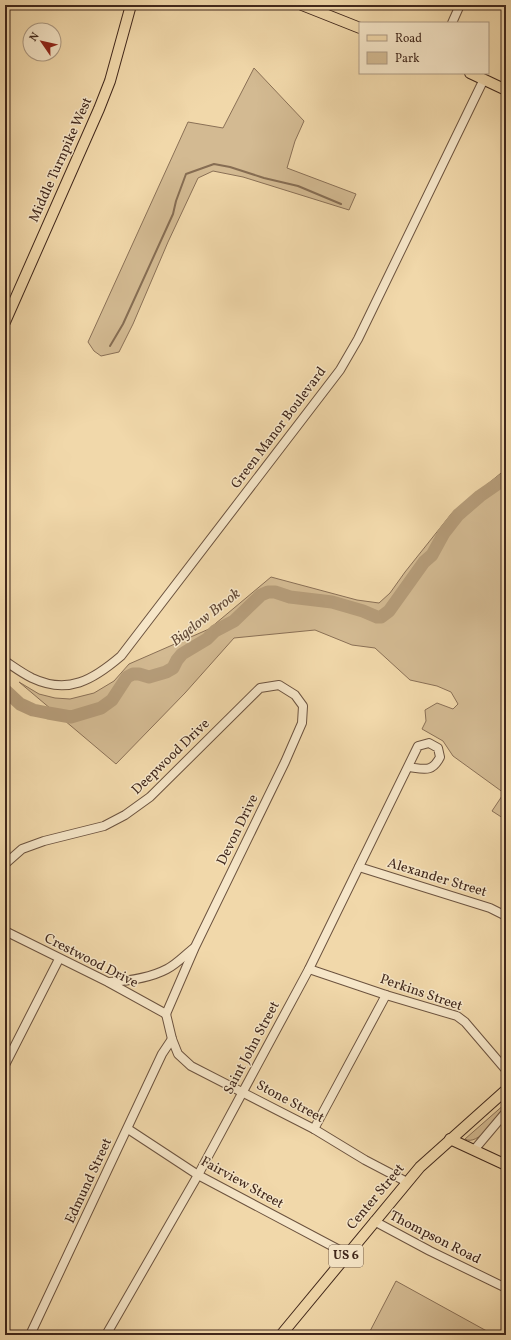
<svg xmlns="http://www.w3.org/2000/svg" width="511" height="1340" viewBox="0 0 511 1340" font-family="Vollkorn,serif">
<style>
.green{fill:#d3ba92;stroke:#8a7056}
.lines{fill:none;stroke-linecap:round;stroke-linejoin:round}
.stream{stroke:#866d53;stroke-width:2}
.river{stroke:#b59c79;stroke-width:13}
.minor-casing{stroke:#6c533f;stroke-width:10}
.major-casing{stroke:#40271b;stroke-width:12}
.minor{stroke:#f6e6c8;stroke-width:8}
.major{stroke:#f1d8aa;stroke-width:10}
.labels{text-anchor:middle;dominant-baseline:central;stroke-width:3;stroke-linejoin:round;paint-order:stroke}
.shield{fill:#f6e6c8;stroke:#77604f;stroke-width:1}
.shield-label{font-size:13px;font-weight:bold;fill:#40271b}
.street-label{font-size:14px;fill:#40271b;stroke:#f6e6c8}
.water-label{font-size:15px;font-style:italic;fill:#634a37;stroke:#f6e6c8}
</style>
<rect width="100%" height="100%" fill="#f1d8aa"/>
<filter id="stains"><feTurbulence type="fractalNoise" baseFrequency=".005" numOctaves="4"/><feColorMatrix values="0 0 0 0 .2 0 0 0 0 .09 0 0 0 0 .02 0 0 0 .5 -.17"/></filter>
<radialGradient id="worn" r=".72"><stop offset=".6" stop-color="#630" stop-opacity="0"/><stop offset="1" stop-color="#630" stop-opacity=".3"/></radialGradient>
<g class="green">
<polygon points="254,68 304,121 295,141 287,168 356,194 349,210 243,177 213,171 198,178 168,242 133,324 119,352 101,356 94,351 88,342 188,122 223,128"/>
<polygon points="506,469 506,540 504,545 506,546 506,820 492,811 504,793 453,756 443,741 422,729 426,721 425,710 437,703 453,709 458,704 451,692 437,686 410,680 375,648 352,645 315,630 234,638 185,693 116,764 19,682 39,694 55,698 70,699 94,693 114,681 129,664 209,629 271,577 357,600 379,603 390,593 405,572 452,513"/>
<path d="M 506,1103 L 506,1107 C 498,1116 478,1147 465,1139 Z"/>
<polygon points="396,1281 494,1335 368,1335"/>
</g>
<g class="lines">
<polyline class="stream" points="110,346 123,324 173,214 176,201 186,174 214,164 230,167 264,178 298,186 341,204"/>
<polyline class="river" points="5,690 20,704 33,710 48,713 71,717 101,708 112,700 127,677 133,674 139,674 149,677 166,672 173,668 177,660 182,654 207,639 215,631 234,621 261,595 268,592 275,592 290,597 332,602 363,611 377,617 381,617 389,611 424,562 432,555 444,533 458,515 480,496 506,478"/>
<defs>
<g id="minor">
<polyline points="452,23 460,5"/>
<path d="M 5,661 C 14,667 22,673 32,678 C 68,695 93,680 121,656 L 340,370 L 358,339 L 484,79"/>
<polyline points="5,864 22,849 44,841 104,826 125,815 150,797 260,688 279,685 295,695 303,706 302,723 285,762 195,947 166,1014"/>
<polyline points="359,867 490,908 506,916"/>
<polyline points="5,931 108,982 166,1014"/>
<polyline points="309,969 386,995 457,1016 465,1022 506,1070"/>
<path d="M 109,982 C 128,981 150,978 167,969 C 177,964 186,954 194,948"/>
<polyline points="166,1014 172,1039 178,1054 191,1066 314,1129 365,1160 407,1182"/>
<polyline points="5,1065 59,959"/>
<polyline points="128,1129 198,1175 347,1254"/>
<polyline points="314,1129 386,995"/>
<polyline points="474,1150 506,1112"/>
<polyline points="374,1221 430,1251 506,1288"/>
<polyline points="30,1335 162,1054 172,1039"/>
<path d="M 106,1335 L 198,1175 L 309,969 L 418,746 L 429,743 L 438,748 L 440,757 C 432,773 424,769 408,767"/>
</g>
<g id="major">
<polyline points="302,5 360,28"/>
<polyline points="470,73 506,90"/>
<polyline points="5,322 99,109 110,81 131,5"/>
<polyline points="450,1139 506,1165"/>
<polyline points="281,1335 420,1167 506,1090"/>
</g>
</defs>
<use href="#minor" class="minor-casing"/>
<use href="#major" class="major-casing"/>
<use href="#minor" class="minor"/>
<use href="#major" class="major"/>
</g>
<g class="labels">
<rect class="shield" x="329" y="1245" width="34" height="22" rx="3"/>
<g class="shield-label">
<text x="346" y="1256">US 6</text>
</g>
<g class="street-label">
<text transform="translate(61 160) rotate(-66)">Middle Turnpike West</text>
<text transform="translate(279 428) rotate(-53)">Green Manor Boulevard</text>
<text transform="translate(171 757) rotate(-44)">Deepwood Drive</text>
<text transform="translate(238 830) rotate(-64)">Devon Drive</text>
<text transform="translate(437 878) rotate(17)">Alexander Street</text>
<text transform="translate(91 961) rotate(27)">Crestwood Drive</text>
<text transform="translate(421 993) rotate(19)">Perkins Street</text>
<text transform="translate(252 1048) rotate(-62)">Saint John Street</text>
<text transform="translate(290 1102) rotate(28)">Stone Street</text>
<text transform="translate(89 1181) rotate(-65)">Edmund Street</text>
<text transform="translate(242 1183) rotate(29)">Fairview Street</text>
<text transform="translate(376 1197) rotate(-50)">Center Street</text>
<text transform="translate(435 1238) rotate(27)">Thompson Road</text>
</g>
<g class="water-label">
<text transform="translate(206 618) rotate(-38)">Bigelow Brook</text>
</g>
</g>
<rect width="511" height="1340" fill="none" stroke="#f1d8aa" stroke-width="20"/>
<rect x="6" y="6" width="499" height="1328" fill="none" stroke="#40271b" stroke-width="2"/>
<rect x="10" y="10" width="491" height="1320" fill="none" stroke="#40271b"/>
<rect x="359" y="22" width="130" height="52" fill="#f6e6c8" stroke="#ad9a83"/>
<rect x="367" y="35" width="20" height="6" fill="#f1d8aa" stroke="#ad9a83"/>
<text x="395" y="42" font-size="12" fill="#40271b">Road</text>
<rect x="367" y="52" width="20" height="12" fill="#d3ba92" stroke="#ad9a83"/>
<text x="395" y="62" font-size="12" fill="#40271b">Park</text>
<g transform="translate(42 42) rotate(304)"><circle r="19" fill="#f6e6c8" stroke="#ad9a83"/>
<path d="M0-3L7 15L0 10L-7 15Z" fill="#8f2418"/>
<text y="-6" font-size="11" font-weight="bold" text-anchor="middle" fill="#40271b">N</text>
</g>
<rect width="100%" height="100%" filter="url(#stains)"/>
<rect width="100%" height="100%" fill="url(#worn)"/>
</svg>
